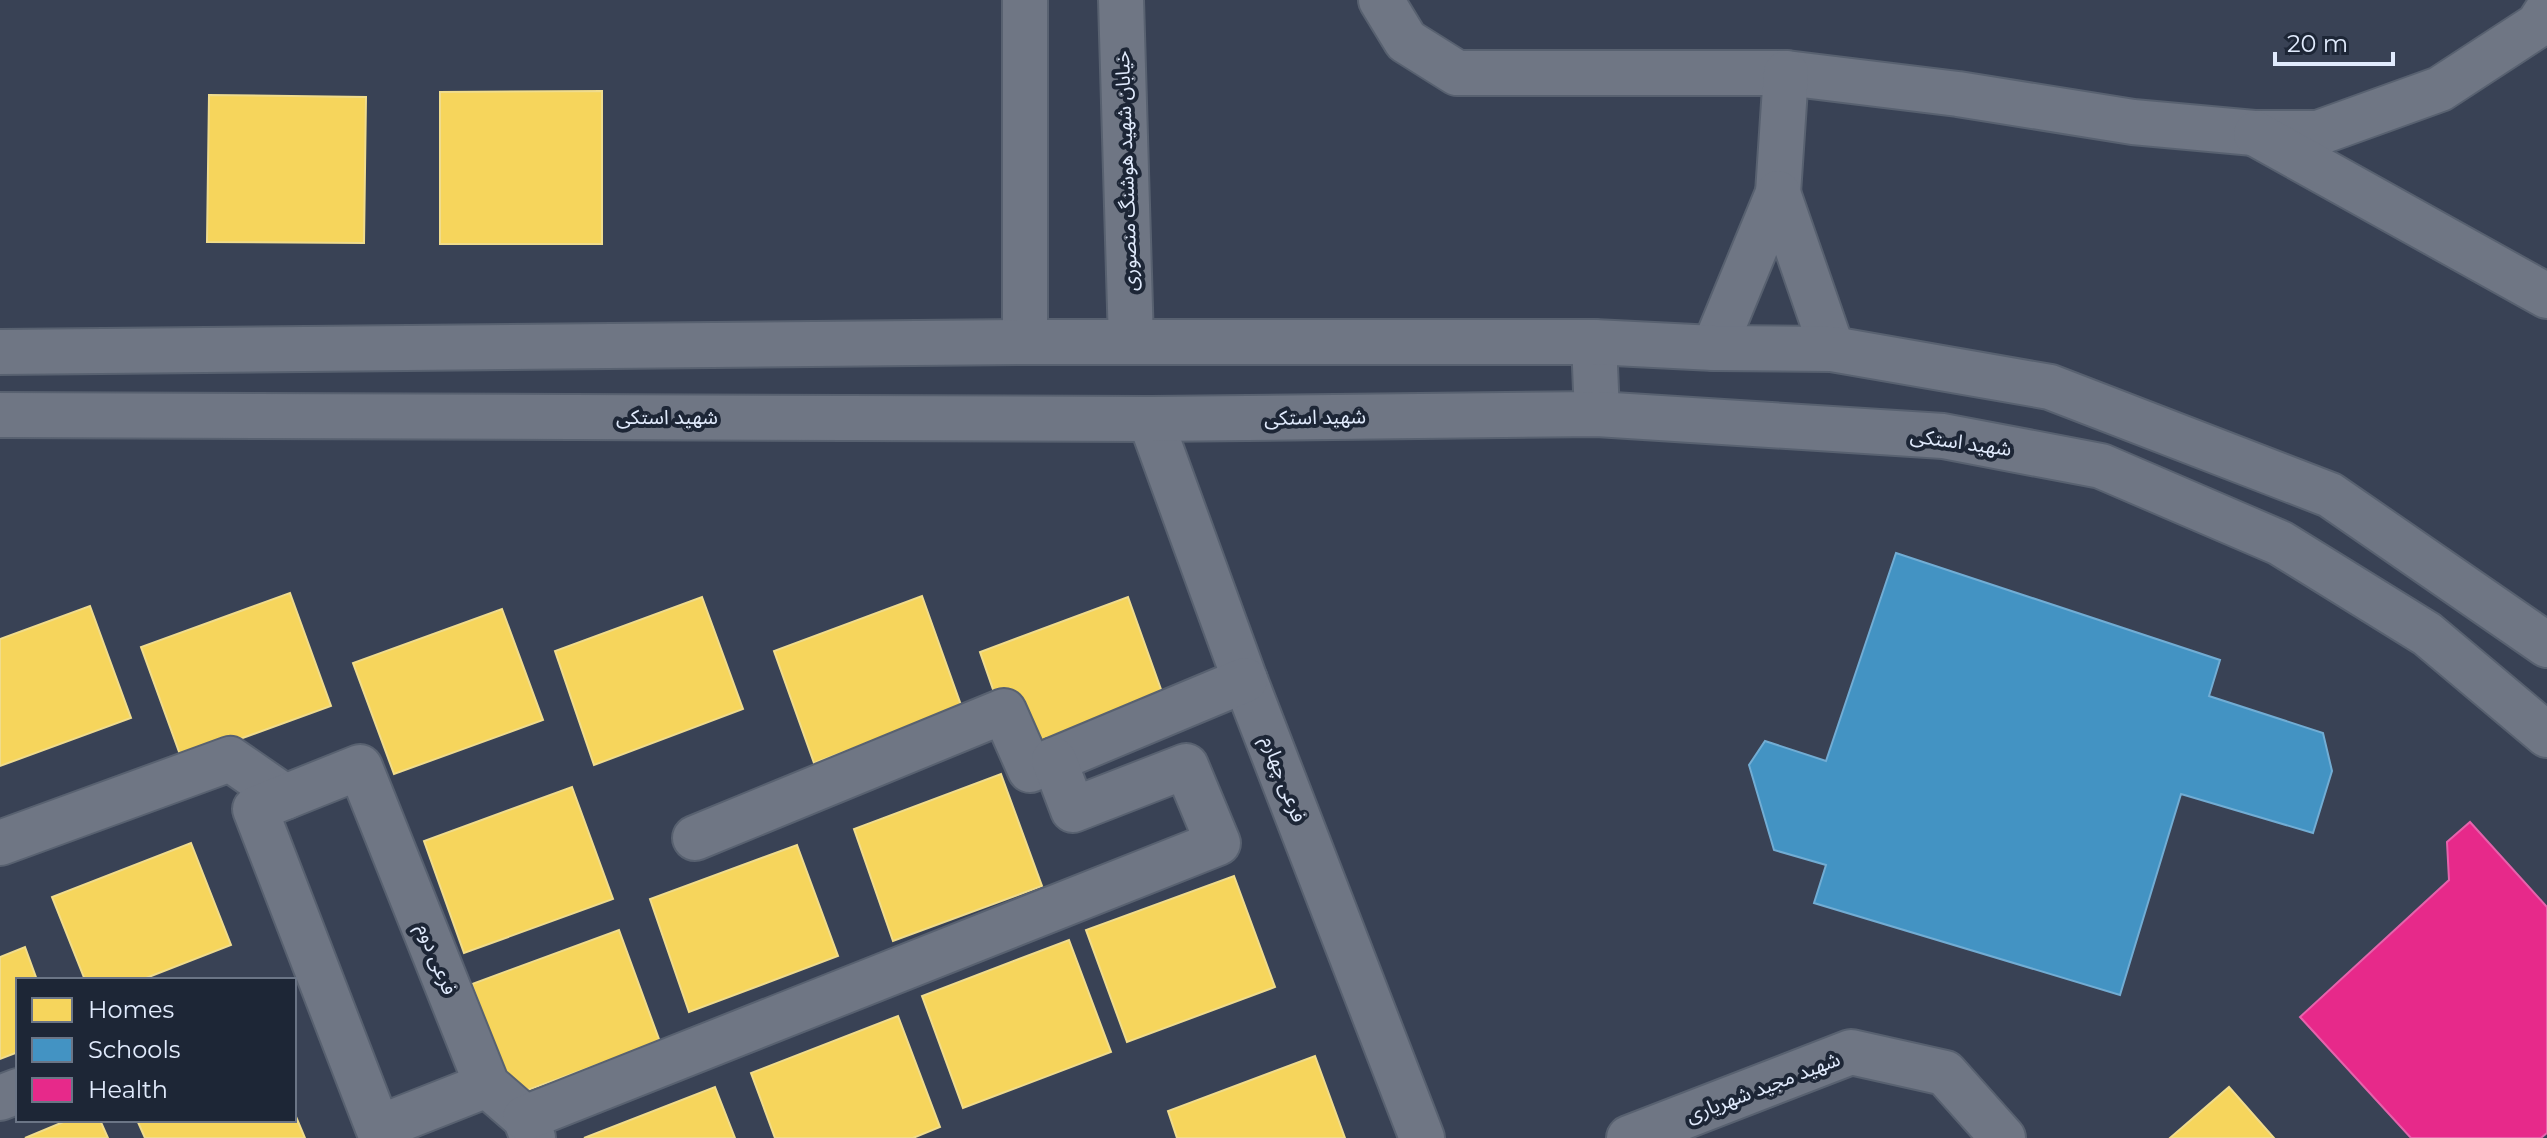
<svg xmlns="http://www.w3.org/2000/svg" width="2547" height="1138" viewBox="0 0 2547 1138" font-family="Montserrat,'Noto Sans Arabic',sans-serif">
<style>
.homes{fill:#f6d55c;stroke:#f0dc8c;stroke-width:2}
.schools{fill:#4393c3;stroke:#72add4;stroke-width:2}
.health{fill:#e7298a;stroke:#e563ac;stroke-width:2}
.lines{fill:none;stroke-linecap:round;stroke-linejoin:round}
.minor-casing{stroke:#586170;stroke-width:48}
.secondary-casing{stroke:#586170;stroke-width:48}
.minor{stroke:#6f7684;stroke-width:44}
.secondary{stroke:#6f7684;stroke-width:44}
.labels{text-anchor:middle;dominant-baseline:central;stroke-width:8;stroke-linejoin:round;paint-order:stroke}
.street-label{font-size:20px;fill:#e1ebfd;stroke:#1d2636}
</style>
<rect width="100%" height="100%" fill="#394255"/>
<g class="homes">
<polygon points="602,91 602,244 440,244 440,92"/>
<polygon points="209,95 366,97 364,243 207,242"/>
<polygon points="290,593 331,706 182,760 141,647"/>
<polygon points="922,596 962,708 814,763 774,651"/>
<polygon points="702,597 743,709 594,765 555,651"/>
<polygon points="1128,597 1168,709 1019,764 980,652"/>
<polygon points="90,606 131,718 0,766 0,639"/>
<polygon points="502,609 543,720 394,774 353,663"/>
<polygon points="1001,774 1042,886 893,941 854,829"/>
<polygon points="572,787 613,899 464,953 424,841"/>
<polygon points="191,843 231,945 141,980 85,980 52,897"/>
<polygon points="797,845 838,956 689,1012 650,899"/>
<polygon points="1234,876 1275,987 1127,1042 1086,930"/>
<polygon points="619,930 660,1042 511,1096 472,984"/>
<polygon points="1069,940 1111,1052 963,1108 922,996"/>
<polygon points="25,947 37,980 18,980 18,1052 0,1059 0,957"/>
<polygon points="898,1016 940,1127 913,1138 775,1138 751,1073"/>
<polygon points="1315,1056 1345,1138 1177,1138 1168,1111"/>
<polygon points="715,1087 735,1138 584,1138"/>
<polygon points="2229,1087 2274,1138 2170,1138"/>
<polygon points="294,1112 305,1138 145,1138 137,1120 294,1120"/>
<polygon points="68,1120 100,1120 108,1138 25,1138"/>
</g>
<polygon class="schools" points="1896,553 2220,660 2209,696 2323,733 2332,771 2313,833 2181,794 2120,995 1814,903 1826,865 1774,850 1749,765 1765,741 1826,761"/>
<polygon class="health" points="2470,822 2547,907 2547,1133 2541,1138 2411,1138 2300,1017 2449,880 2447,842"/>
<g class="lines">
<defs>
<g id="minor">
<polyline points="1025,0 1025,342"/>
<polyline points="1121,0 1131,342"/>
<polyline points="1381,0 1406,41 1457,73 1786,73 1958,94 2133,122 2254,133 2318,133 2440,89 2538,25 2547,11"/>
<polyline points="2256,134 2547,296"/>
<polyline points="1778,193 1786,73"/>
<polyline points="1714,348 1778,193 1832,349"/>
<polyline points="1150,419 1245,680 1422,1138"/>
<polyline points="695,838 1004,711 1030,770 1245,680"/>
<polyline points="0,843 230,759 285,797"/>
<polyline points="487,1085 378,1128 255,809 360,767 487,1085 525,1118 533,1138"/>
<polyline points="0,1098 18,1091"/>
<polyline points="525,1118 1218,843 1186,766 1073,810 1054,760"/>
<polyline points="1629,1138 1851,1052 1945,1073 2003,1138"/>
</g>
<g id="secondary">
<polyline points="1594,342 1597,414"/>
<polyline points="0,352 1025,342 1594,342 1714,348 1832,349 2050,387 2330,495 2547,645"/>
<polyline points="0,415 1150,419 1597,414 1943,436 2101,466 2280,543 2427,634 2547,735"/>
</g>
</defs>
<use href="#minor" class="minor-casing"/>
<use href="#secondary" class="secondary-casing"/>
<use href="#minor" class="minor"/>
<use href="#secondary" class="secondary"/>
</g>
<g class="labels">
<g class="street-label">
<text transform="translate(1126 171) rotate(-92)">خیابان شهید هوشنگ منصوری</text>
<text x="667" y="417">شهید استکی</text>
<text transform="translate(1315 417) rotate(-1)">شهید استکی</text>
<text transform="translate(1961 442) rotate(8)">شهید استکی</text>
<text transform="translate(1284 779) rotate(69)">فرعی چهارم</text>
<text transform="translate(437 959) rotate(68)">فرعی دوم</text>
<text transform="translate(1763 1087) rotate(-21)">شهید مجید شهریاری</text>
</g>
</g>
<rect x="16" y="978" width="280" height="144" fill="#1d2636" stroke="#6b7586" stroke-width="2"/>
<rect x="32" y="998" width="40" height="24" fill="#f6d55c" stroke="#6b7586" stroke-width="2"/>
<text x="88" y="1018" font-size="24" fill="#e1ebfd">Homes</text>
<rect x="32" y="1038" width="40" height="24" fill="#4393c3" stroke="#6b7586" stroke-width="2"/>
<text x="88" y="1058" font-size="24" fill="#e1ebfd">Schools</text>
<rect x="32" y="1078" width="40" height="24" fill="#e7298a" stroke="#6b7586" stroke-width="2"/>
<text x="88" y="1098" font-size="24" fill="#e1ebfd">Health</text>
<path d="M2275 52v12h118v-12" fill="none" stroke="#e1ebfd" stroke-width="4"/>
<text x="2287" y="52" font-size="24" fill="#e1ebfd" stroke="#1d2636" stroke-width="6" paint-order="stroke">20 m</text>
</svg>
